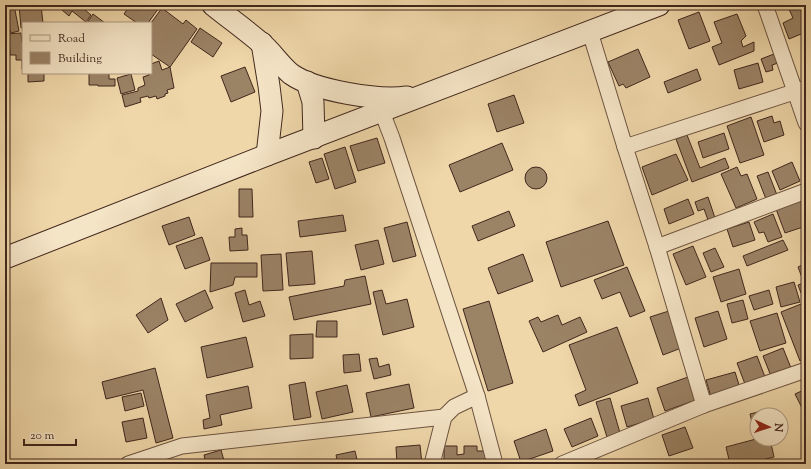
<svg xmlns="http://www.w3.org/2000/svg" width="811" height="469" viewBox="0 0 811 469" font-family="'Sorts Mill Goudy',serif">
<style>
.building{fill:#9b8366;stroke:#40271d}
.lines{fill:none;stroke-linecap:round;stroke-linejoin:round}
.street-casing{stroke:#6c5340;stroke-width:17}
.secondary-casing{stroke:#40271d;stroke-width:23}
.street{stroke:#f5e5c7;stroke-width:15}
.secondary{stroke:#f5e5c7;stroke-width:21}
</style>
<rect width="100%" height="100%" fill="#efd7a9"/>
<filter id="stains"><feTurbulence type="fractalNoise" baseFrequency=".005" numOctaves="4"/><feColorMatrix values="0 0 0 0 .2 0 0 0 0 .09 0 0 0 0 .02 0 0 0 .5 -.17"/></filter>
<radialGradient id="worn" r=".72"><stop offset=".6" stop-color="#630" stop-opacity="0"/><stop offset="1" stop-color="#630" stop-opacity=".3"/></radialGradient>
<g class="building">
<polygon points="5,5 14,5 19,31 11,33 10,30 5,31"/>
<polygon points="19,5 41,5 43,23 23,23 23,28 21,28"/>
<polygon points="66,5 79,5 91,15 86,22 72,11 69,16 62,10"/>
<polygon points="130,5 161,5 148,23 137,23 124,14"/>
<polygon points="782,5 806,5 806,32 789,39 783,23 793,18 788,7 784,9"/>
<polygon points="162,8 183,24 186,20 197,29 170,67 151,54 151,23"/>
<polygon points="699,12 710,41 689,49 678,20"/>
<polygon points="93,14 105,23 87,23"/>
<polygon points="737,14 746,36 741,41 743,47 754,42 754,51 719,65 712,47 722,43 714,22"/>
<polygon points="200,28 222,43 213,57 191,42"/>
<polygon points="21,33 22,43 23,42 23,69 22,69 22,60 16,60 16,55 10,55 9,37 5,37 5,34"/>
<polygon points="638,49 650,77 626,88 623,84 619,86 608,62"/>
<polygon points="774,54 778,63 772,65 773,70 766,72 761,59"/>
<polygon points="159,61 162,70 170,67 174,88 167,90 168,93 165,94 165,96 157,99 156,96 149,98 148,96 140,98 141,102 125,107 122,95 138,91 138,88 145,85 143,77 149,75 149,73 151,73 151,64"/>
<polygon points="758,63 763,82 739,89 734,70"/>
<polygon points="245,67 255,92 231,102 221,76"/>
<polygon points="697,69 701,80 668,93 664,82"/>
<polygon points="28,73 44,73 44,81 28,82"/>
<polygon points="89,73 109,73 109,79 115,79 115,86 98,86 98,85 89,85"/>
<polygon points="131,74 135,90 121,94 117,78"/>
<polygon points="514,95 524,123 497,132 488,104"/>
<polygon points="772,116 774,123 780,121 784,135 764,142 757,121"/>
<polygon points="751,117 764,155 740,163 727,126"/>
<polygon points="724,133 729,149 703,158 698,142"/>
<polygon points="687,135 700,168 725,158 729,168 692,182 676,139"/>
<polygon points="377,138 385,163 358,171 350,146"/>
<polygon points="502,143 513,170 460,192 449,165"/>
<polygon points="345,147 356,182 335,189 324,154"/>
<polygon points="676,154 688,180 652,195 642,167"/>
<polygon points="322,158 329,179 316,183 309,162"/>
<polygon points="792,162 800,181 780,190 772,171"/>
<polygon points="737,167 741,176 747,174 757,199 736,208 721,174"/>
<circle cx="536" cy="178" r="11"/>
<polygon points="768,172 777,195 766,199 757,176"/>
<polygon points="239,189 252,189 253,217 239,217"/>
<polygon points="708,197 715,218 708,220 704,209 698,211 695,202"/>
<polygon points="806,198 806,226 785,233 776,209"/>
<polygon points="688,199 694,214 669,224 664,209"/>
<polygon points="509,211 515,226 478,241 472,226"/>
<polygon points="773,214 782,237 768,242 764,232 759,233 754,222"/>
<polygon points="343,215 346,231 300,237 298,221"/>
<polygon points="189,217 195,235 169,245 162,226"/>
<polygon points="608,221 624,265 561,287 546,242"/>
<polygon points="407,222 416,256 393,262 384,228"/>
<polygon points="749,222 755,240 733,247 727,229"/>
<polygon points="242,228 242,235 247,235 248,250 230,251 229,237 235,237 235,229"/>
<polygon points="202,237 210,260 185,269 176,246"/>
<polygon points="378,240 384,264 361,270 355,245"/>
<polygon points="783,240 788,250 747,266 743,256"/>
<polygon points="693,246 706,277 686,285 673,254"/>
<polygon points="715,248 724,267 711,272 703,253"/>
<polygon points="312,251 315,284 289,286 286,253"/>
<polygon points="281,254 283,290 263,291 261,255"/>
<polygon points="523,254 533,281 498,294 488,268"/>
<polygon points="211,263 257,263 257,277 235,277 233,285 210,292"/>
<polygon points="806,263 806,292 801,293 798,285 804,283 798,267"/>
<polygon points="627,267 645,311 630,317 620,292 602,299 594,280"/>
<polygon points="739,269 746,294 721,302 713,277"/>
<polygon points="365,276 371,304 294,320 289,297 344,286 345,280"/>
<polygon points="794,282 800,302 781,307 776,287"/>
<polygon points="205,290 213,308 185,322 176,304"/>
<polygon points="245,290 249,305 260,301 265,316 243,322 235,293"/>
<polygon points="382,290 386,304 407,299 414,327 383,335 373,292"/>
<polygon points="769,290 773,304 754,310 749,296"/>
<polygon points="161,298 168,320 148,333 136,315"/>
<polygon points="743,300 748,319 732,323 727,304"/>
<polygon points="489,301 513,383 488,391 463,309"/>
<polygon points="806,302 806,359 800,361 781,312"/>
<polygon points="672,310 684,347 663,355 650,317"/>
<polygon points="718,311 727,339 704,347 695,318"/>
<polygon points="777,313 786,343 760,351 750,321"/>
<polygon points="558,315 562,325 580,317 587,332 543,352 529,321 538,317 541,322"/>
<polygon points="317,321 337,321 337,337 316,337"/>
<polygon points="617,327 638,383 579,406 575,395 586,390 569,345"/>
<polygon points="313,334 313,358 290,359 290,335"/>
<polygon points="246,337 253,367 207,378 201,347"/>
<polygon points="783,348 791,368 771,376 763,356"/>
<polygon points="359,354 361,371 344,373 343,355"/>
<polygon points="757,356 765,377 745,384 737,363"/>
<polygon points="377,358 379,367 389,364 391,375 374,379 369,359"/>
<polygon points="155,368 173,438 156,443 143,390 106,399 102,382"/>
<polygon points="735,372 740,388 711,397 706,380"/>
<polygon points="691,376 699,399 665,411 657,388"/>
<polygon points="305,382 311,417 294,420 289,385"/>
<polygon points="409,384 414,408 371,417 366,393"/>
<polygon points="347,385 353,412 322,419 316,392"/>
<polygon points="248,386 252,408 220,415 222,425 204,429 203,420 210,418 206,395"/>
<polygon points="806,389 806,411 804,412 795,394"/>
<polygon points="141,393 144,406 125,411 122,397"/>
<polygon points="610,398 620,433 607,437 596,402"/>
<polygon points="648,398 654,419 627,427 621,406"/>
<polygon points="762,411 763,415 757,415 757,439 770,439 774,457 746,464 730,464 726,447 756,439 750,414"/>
<polygon points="143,418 147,438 126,442 122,422"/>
<polygon points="591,418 598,436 572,447 564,429"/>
<polygon points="685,427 693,448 669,456 662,435"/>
<polygon points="546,429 553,451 521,462 514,441"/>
<polygon points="420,445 422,464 397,464 396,447"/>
<polygon points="444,446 457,446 457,455 464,454 464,446 477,446 477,451 487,451 487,464 444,464"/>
<polygon points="221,450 225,464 206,464 204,455"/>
<polygon points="355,451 358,464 338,464 336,455"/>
<polygon points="804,459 806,464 792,464"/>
<polygon points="780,460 782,464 773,464 773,463"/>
</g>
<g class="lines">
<defs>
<g id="street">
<polyline points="765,5 806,123"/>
<polyline points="590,32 625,147 657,247 704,405"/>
<polyline points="382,112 392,138 477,396 495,464"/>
<polyline points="625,147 806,88"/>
<polyline points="657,247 806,191"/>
<polyline points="128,464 182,446 444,417"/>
<polyline points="432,464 444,417 454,407 477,396"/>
<polyline points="562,464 704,405 806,370"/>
</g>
<g id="secondary">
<path d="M 213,5 C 229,18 246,30 261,43 C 272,52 280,65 291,74 C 315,91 379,101 407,97"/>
<polyline points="262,43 269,86 272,111 267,155"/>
<polyline points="307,82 313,102 314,138"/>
<polyline points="5,258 267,155 659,5"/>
</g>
</defs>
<use href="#street" class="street-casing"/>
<use href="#secondary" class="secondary-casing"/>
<use href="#street" class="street"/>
<use href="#secondary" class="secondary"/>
</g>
<rect width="811" height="469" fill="none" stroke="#efd7a9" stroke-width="20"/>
<rect x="6" y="6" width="799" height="457" fill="none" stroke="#40271d" stroke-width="2"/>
<rect x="10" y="10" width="791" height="449" fill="none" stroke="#40271d"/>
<rect x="22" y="22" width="130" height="52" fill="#f5e5c7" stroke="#ad9983"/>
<rect x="30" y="35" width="20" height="6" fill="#f5e5c7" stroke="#ad9983"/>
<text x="58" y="42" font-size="12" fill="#40271d">Road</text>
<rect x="30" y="52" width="20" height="12" fill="#9b8366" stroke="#ad9983"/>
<text x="58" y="62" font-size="12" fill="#40271d">Building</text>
<g transform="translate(769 427) rotate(93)"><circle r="19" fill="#f5e5c7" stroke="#ad9983"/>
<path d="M0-3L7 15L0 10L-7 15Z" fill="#8f2418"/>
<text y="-6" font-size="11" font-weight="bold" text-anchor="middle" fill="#40271d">N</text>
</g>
<path d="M24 439v6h52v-6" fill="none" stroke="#40271d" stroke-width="2"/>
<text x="30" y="439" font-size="12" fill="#40271d" stroke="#f5e5c7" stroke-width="3" paint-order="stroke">20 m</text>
<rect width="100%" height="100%" filter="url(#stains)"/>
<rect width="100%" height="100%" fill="url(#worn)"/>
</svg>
